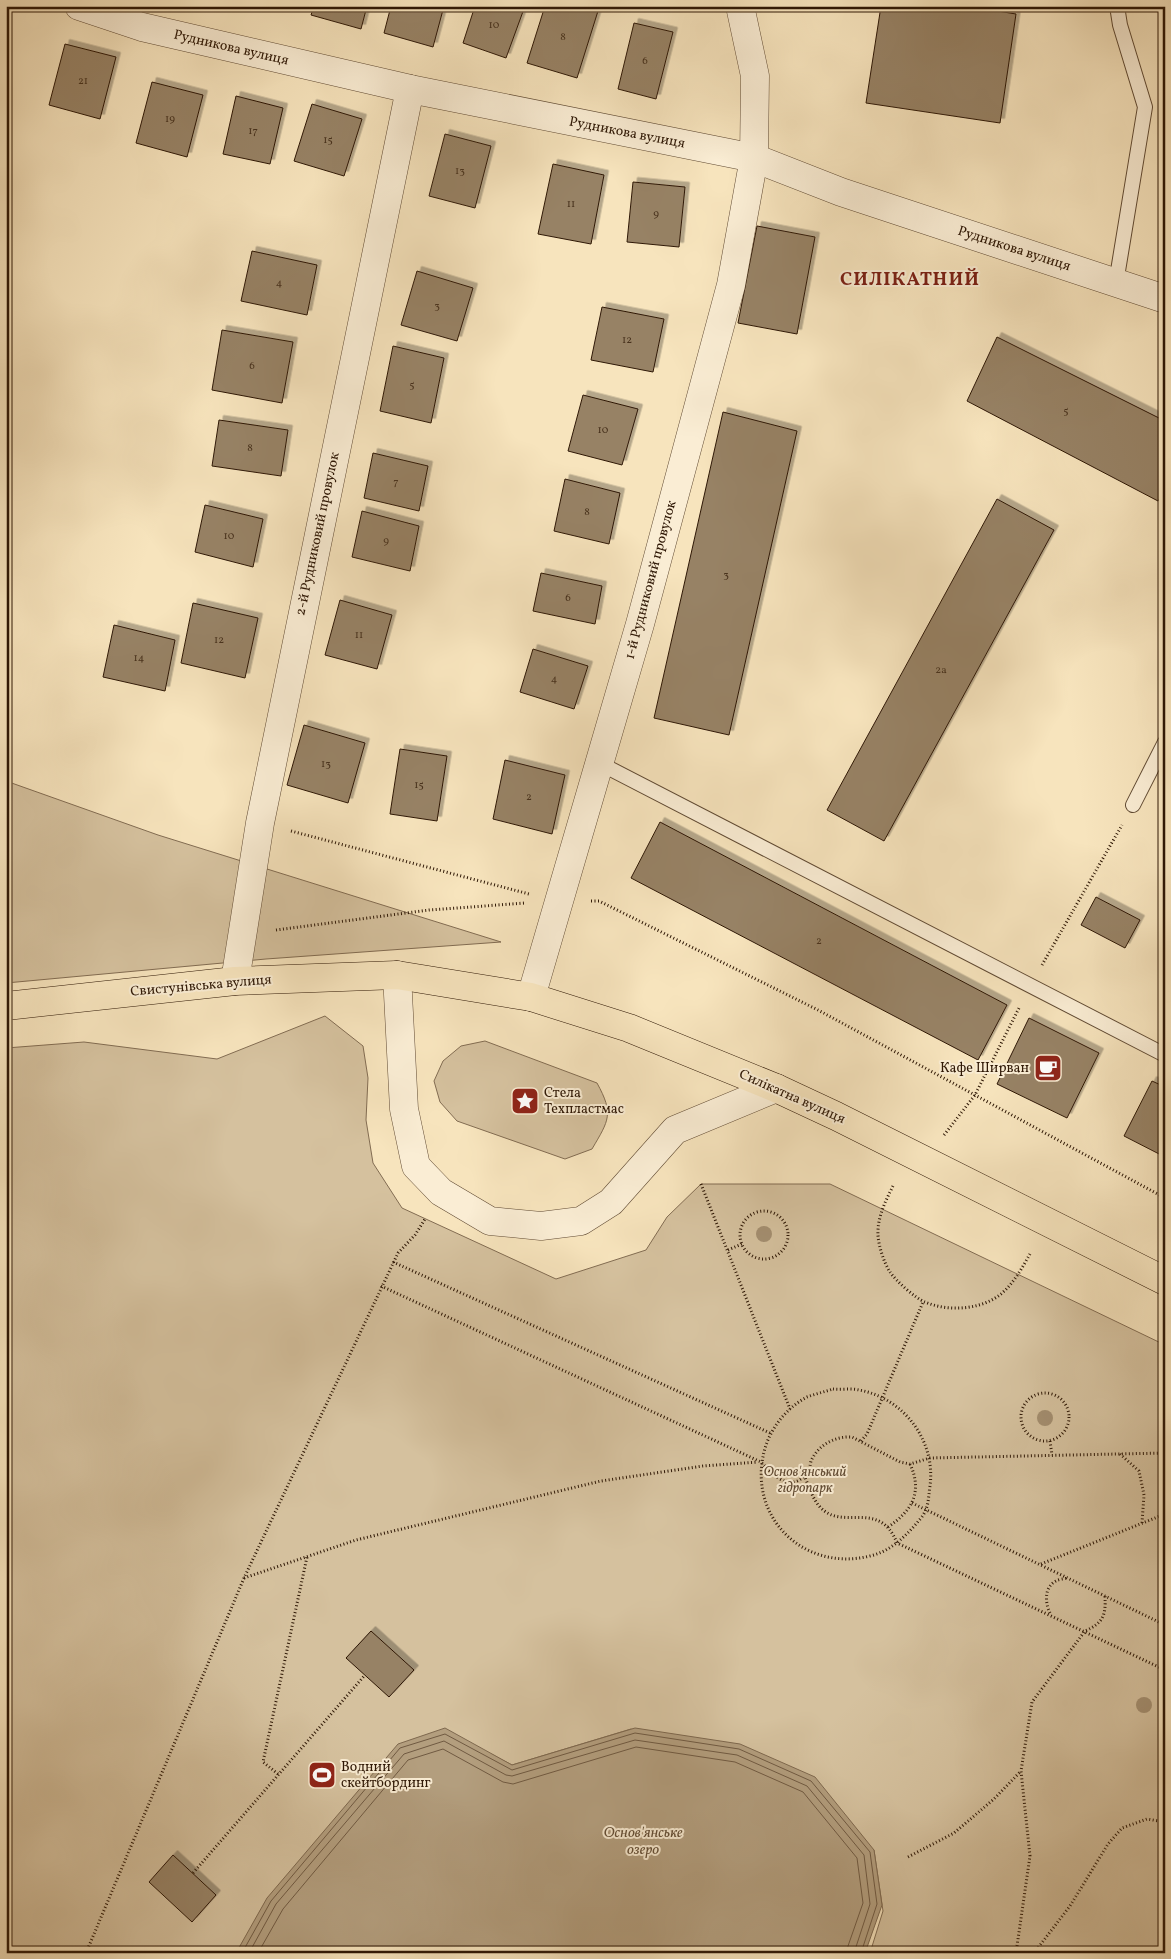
<svg xmlns="http://www.w3.org/2000/svg" width="1171" height="1959" viewBox="0 0 1171 1959" font-family="Vollkorn,serif">
<style>
.green{fill:#d5c19e;stroke:#826c52}
.water{fill:#b39e7e;stroke:#7e684e}
.lines{fill:none;stroke-linecap:round;stroke-linejoin:round}
.shore{stroke:#705a42;stroke-width:1}
.building{fill:#978265;stroke:#2e1705;filter:url(#shadow)}
.service-casing{stroke:#604a33;stroke-width:16}
.minor-casing{stroke:#604a33;stroke-width:29}
.primary-casing{stroke:#2e1705;stroke-width:29}
.path{stroke:#2e1705;stroke-width:3;stroke-dasharray:1 2.5;stroke-linecap:butt}
.service{stroke:#faedd4;stroke-width:14}
.minor{stroke:#faedd4;stroke-width:28}
.primary{stroke:#f7e4bd;stroke-width:28}
.tree{fill:#a48f71}
.labels{text-anchor:middle;dominant-baseline:central;stroke-width:4;stroke-linejoin:round;paint-order:stroke}
.number-label{font-size:11px;fill:#48321d}
.street-label{font-size:14px;fill:#2e1705;stroke:#faedd4}
.poi-label{font-size:14px;fill:#2e1705;stroke:#faedd4;text-anchor:start}
.park-label{font-size:14px;font-style:italic;fill:#604a33;stroke:#faedd4}
.water-label{font-size:15px;font-style:italic;fill:#634d35;stroke:#faedd4}
.district-label{font-size:19px;font-weight:bold;letter-spacing:1px;fill:#7a1f14;stroke:#faedd4}
</style>
<defs>
<filter id="shadow"><feDropShadow dx="4.5" dy="-4.5" stdDeviation="0" flood-color="#0004"/></filter>
</defs>
<rect width="100%" height="100%" fill="#f7e4bd"/>
<filter id="stains"><feTurbulence type="fractalNoise" baseFrequency=".004" numOctaves="4"/><feColorMatrix values="0 0 0 0 .2 0 0 0 0 .09 0 0 0 0 .02 0 0 0 .5 -.17"/></filter>
<radialGradient id="worn" r=".72"><stop offset=".6" stop-color="#630" stop-opacity="0"/><stop offset="1" stop-color="#630" stop-opacity=".3"/></radialGradient>
<g class="green">
<polygon points="6,781 158,835 501,942 266,959 6,983"/>
<polygon points="325,1016 363,1046 368,1078 366,1120 373,1163 402,1208 556,1279 646,1250 667,1217 701,1184 830,1184 1165,1345 1165,1953 870,1953 883,1911 874,1850 631,1729 512,1765 491,1754 251,1953 6,1953 6,1048 84,1042 217,1059"/>
<path d="M 485,1041 L 597,1083 C 614,1114 609,1120 592,1149 L 565,1159 L 457,1121 L 440,1102 L 434,1081 L 443,1061 L 461,1046 Z"/>
</g>
<polygon class="water" points="445,1728 512,1765 635,1728 740,1744 815,1777 874,1850 882,1905 865,1953 236,1953 267,1898 398,1744"/>
<g class="lines">
<g class="shore">
<polyline points="242,1953 271,1901 400,1748 445,1734 512,1770 635,1733 739,1749 811,1781 870,1852 877,1904 861,1953"/>
<polyline points="249,1953 276,1904 404,1754 444,1741 506,1775 512,1776 635,1740 737,1755 807,1786 864,1855 870,1904 854,1953"/>
<polyline points="258,1953 283,1909 408,1760 443,1749 503,1782 513,1784 636,1747 735,1762 803,1792 857,1858 863,1903 848,1946 847,1953"/>
</g>
</g>
<g class="building">
<polygon points="314,6 367,6 361,29 311,15"/>
<polygon points="391,6 444,6 433,47 384,33"/>
<polygon points="475,6 525,6 506,58 463,43"/>
<polygon points="545,6 582,6 598,11 577,78 527,63"/>
<polygon points="881,6 967,6 1016,14 1000,123 866,103"/>
<polygon points="634,23 673,32 656,99 618,89"/>
<polygon points="65,44 116,57 100,119 49,105"/>
<polygon points="152,82 203,95 187,157 136,143"/>
<polygon points="236,96 283,108 270,164 223,154"/>
<polygon points="312,104 362,119 344,176 294,161"/>
<polygon points="445,134 491,146 475,208 429,196"/>
<polygon points="553,164 604,175 591,244 538,234"/>
<polygon points="633,182 685,187 679,247 627,242"/>
<polygon points="757,226 815,237 797,334 738,323"/>
<polygon points="252,251 317,265 307,315 241,301"/>
<polygon points="417,271 473,288 457,341 401,325"/>
<polygon points="602,307 664,319 653,372 591,360"/>
<polygon points="222,330 293,342 282,403 212,390"/>
<polygon points="997,337 1165,421 1165,489 1158,501 967,401"/>
<polygon points="393,346 444,358 431,423 380,411"/>
<polygon points="583,395 638,409 622,465 568,451"/>
<polygon points="723,412 797,431 729,735 654,718"/>
<polygon points="219,420 288,430 281,476 212,466"/>
<polygon points="373,453 428,466 419,511 364,498"/>
<polygon points="565,479 620,493 609,544 554,531"/>
<polygon points="997,499 1054,530 884,841 827,810"/>
<polygon points="205,505 263,519 253,567 195,552"/>
<polygon points="362,511 419,526 410,571 352,557"/>
<polygon points="541,573 602,586 595,624 533,611"/>
<polygon points="340,600 392,615 377,669 325,655"/>
<polygon points="193,603 258,618 245,678 181,663"/>
<polygon points="114,625 175,640 165,691 103,677"/>
<polygon points="533,649 588,666 574,709 520,692"/>
<polygon points="304,725 365,743 348,803 287,785"/>
<polygon points="400,749 447,756 437,821 390,814"/>
<polygon points="505,760 565,775 552,834 493,819"/>
<polygon points="660,822 1007,1005 978,1060 631,878"/>
<polygon points="1096,897 1140,920 1125,948 1081,925"/>
<polygon points="1029,1018 1099,1053 1067,1118 997,1084"/>
<polygon points="1152,1081 1165,1087 1165,1157 1124,1136"/>
<polygon points="371,1631 414,1670 389,1697 346,1658"/>
<polygon points="173,1855 216,1895 192,1922 149,1882"/>
</g>
<g class="lines">
<defs>
<g id="service">
<polyline points="1116,283 1145,107 1120,25 1117,6"/>
<polyline points="599,763 1165,1055"/>
<polyline points="1133,805 1165,742"/>
</g>
<g id="minor">
<polyline points="79,6 142,27 410,89 754,158 841,192 1165,299"/>
<polyline points="397,975 404,1109 416,1166 441,1192 490,1221 541,1226 581,1221 611,1202 675,1130 776,1088"/>
<polyline points="235,981 260,823 410,89"/>
<polyline points="531,997 640,624 731,285 754,158 755,76 740,6"/>
</g>
<polyline id="primary" points="6,1006 235,981 397,975 531,997 629,1028 776,1088 836,1116 1165,1281"/>
</defs>
<use href="#service" class="service-casing"/>
<use href="#minor" class="minor-casing"/>
<use href="#primary" class="primary-casing"/>
<g class="path">
<polyline points="291,831 529,894"/>
<polyline points="591,901 599,901 818,1010 1165,1198"/>
<polyline points="276,930 429,910 525,903"/>
<polyline points="1042,965 1122,825"/>
<polyline points="944,1135 975,1095 1019,1008"/>
<polyline points="701,1184 790,1409"/>
<path d="M 893,1186 C 885,1202 877,1218 878,1236 C 879,1247 884,1263 890,1272 C 895,1280 916,1299 925,1302 C 948,1312 981,1310 1001,1294 C 1014,1283 1022,1268 1030,1254"/>
<circle cx="764" cy="1235" r="24"/>
<polyline points="728,1250 742,1244"/>
<polyline points="393,1262 770,1433"/>
<path d="M 381,1286 L 761,1462 C 774,1476 791,1494 808,1472 C 810,1469 810,1465 811,1461 C 818,1445 835,1436 852,1437 L 900,1462 L 910,1464 L 930,1458 L 1165,1453"/>
<path d="M 833,1389 C 841,1390 851,1388 859,1390 C 904,1398 936,1441 930,1486 C 928,1499 929,1508 921,1518 C 908,1534 892,1551 870,1556 C 801,1573 744,1513 766,1445 C 773,1425 788,1407 807,1397 C 815,1394 824,1392 833,1389 Z"/>
<circle cx="1045" cy="1417" r="24"/>
<polyline points="861,1441 867,1434 923,1302"/>
<polyline points="1050,1441 1052,1455"/>
<polyline points="1120,1454 1139,1471 1144,1495 1142,1523"/>
<path d="M 804,1475 C 809,1486 812,1498 820,1507 C 843,1532 879,1498 897,1543 L 1165,1670"/>
<polyline points="912,1503 1165,1625"/>
<path d="M 888,1527 C 912,1511 923,1492 910,1464"/>
<polyline points="1041,1564 1165,1514"/>
<polyline points="244,1578 356,1540 601,1481 703,1466 758,1462"/>
<path d="M 1050,1613 C 1045,1603 1044,1587 1056,1581 C 1059,1579 1064,1579 1068,1578"/>
<polyline points="278,1774 263,1762 307,1557"/>
<polyline points="908,1857 954,1833 994,1799 1020,1772"/>
<polyline points="193,1873 365,1675"/>
<polyline points="86,1953 244,1578 398,1253 415,1235 425,1219"/>
<path d="M 1016,1953 L 1030,1856 L 1021,1771 L 1032,1702 L 1085,1631 C 1103,1623 1106,1616 1105,1596"/>
<polyline points="1034,1953 1070,1906 1108,1844 1122,1828 1147,1819 1165,1822"/>
</g>
<use href="#service" class="service"/>
<use href="#minor" class="minor"/>
<use href="#primary" class="primary"/>
</g>
<g class="tree">
<circle cx="764" cy="1234" r="8"/>
<circle cx="1045" cy="1418" r="8"/>
<circle cx="1144" cy="1705" r="8"/>
</g>
<defs>
<symbol id="cafe-square" viewBox="-11 -11 22 22"><rect x="-9" y="-9" width="18" height="18" rx="4" fill="#8f2418" stroke="#faedd4"/><path d="M-5.5-4.5H6V0H3Q3 3.5 0 3.5H-2.5Q-5.5 3.5-5.5 0ZM3-3.2v2h1.7v-2ZM-6 4.5H4V6H-6Z" fill="#fff"/></symbol>
<symbol id="sight-square" viewBox="-11 -11 22 22"><rect x="-9" y="-9" width="18" height="18" rx="4" fill="#8f2418" stroke="#faedd4"/><path d="M0-6L1.8-2.2L6-1.7L2.9 1.2L3.7 5.4L0 3.3L-3.7 5.4L-2.9 1.2L-6-1.7L-1.8-2.2Z" fill="#fff"/></symbol>
<symbol id="stadium-square" viewBox="-11 -11 22 22"><rect x="-9" y="-9" width="18" height="18" rx="4" fill="#8f2418" stroke="#faedd4"/><path d="M0-5a6.5 5 0 1 0 0 10a6.5 5 0 1 0 0-10ZM-3.5-1.8h7v3.6h-7Z" fill="#fff"/></symbol>
</defs>
<g fill-rule="evenodd">
<use href="#cafe-square" x="1032" y="1052" width="32" height="32"/>
<use href="#sight-square" x="509" y="1085" width="32" height="32"/>
<use href="#stadium-square" x="306" y="1759" width="32" height="32"/>
</g>
<g class="labels">
<g class="number-label">
<text x="494" y="25">10</text>
<text x="563" y="37">8</text>
<text x="645" y="61">6</text>
<text x="83" y="81">21</text>
<text x="170" y="119">19</text>
<text x="253" y="131">17</text>
<text x="328" y="140">15</text>
<text x="460" y="171">13</text>
<text x="571" y="204">11</text>
<text x="656" y="214">9</text>
<text x="279" y="283">4</text>
<text x="437" y="306">3</text>
<text x="627" y="340">12</text>
<text x="252" y="366">6</text>
<text x="412" y="385">5</text>
<text x="1066" y="411">5</text>
<text x="603" y="430">10</text>
<text x="250" y="448">8</text>
<text x="396" y="482">7</text>
<text x="587" y="512">8</text>
<text x="229" y="536">10</text>
<text x="386" y="541">9</text>
<text x="726" y="575">3</text>
<text x="568" y="598">6</text>
<text x="359" y="635">11</text>
<text x="219" y="640">12</text>
<text x="139" y="658">14</text>
<text x="941" y="670">2а</text>
<text x="554" y="679">4</text>
<text x="326" y="764">13</text>
<text x="419" y="785">15</text>
<text x="529" y="797">2</text>
<text x="819" y="941">2</text>
</g>
<g class="street-label">
<text transform="translate(231 48) rotate(13)">Рудникова вулиця</text>
<text transform="translate(627 133) rotate(11)">Рудникова вулиця</text>
<text transform="translate(1014 249) rotate(18)">Рудникова вулиця</text>
<text transform="translate(318 534) rotate(-78)">2-й Рудниковий провулок</text>
<text transform="translate(651 580) rotate(-75)">1-й Рудниковий провулок</text>
<text transform="translate(201 986) rotate(-5)">Свистунівська вулиця</text>
<text transform="translate(792 1097) rotate(24)">Силікатна вулиця</text>
</g>
<g class="poi-label">
<text x="1029" y="1068" text-anchor="end">Кафе Ширван</text>
<text x="544" y="1093">Стела<tspan x="544" dy="16">Техпластмас</tspan></text>
<text x="341" y="1767">Водний<tspan x="341" dy="16">скейтбординг</tspan></text>
</g>
<g class="park-label">
<text x="805" y="1472">Основ'янський<tspan x="805" dy="16">гідропарк</tspan></text>
</g>
<g class="water-label">
<text x="643" y="1833">Основ'янське<tspan x="643" dy="17">озеро</tspan></text>
</g>
<g class="district-label">
<text x="910" y="280">СИЛІКАТНИЙ</text>
</g>
</g>
<rect width="1171" height="1959" fill="none" stroke="#f7e4bd" stroke-width="25"/>
<rect x="8" y="8" width="1156" height="1944" fill="none" stroke="#2e1705" stroke-width="2.5"/>
<rect x="12" y="12" width="1146" height="1934" fill="none" stroke="#2e1705"/>
<rect width="100%" height="100%" filter="url(#stains)"/>
<rect width="100%" height="100%" fill="url(#worn)"/>
</svg>
